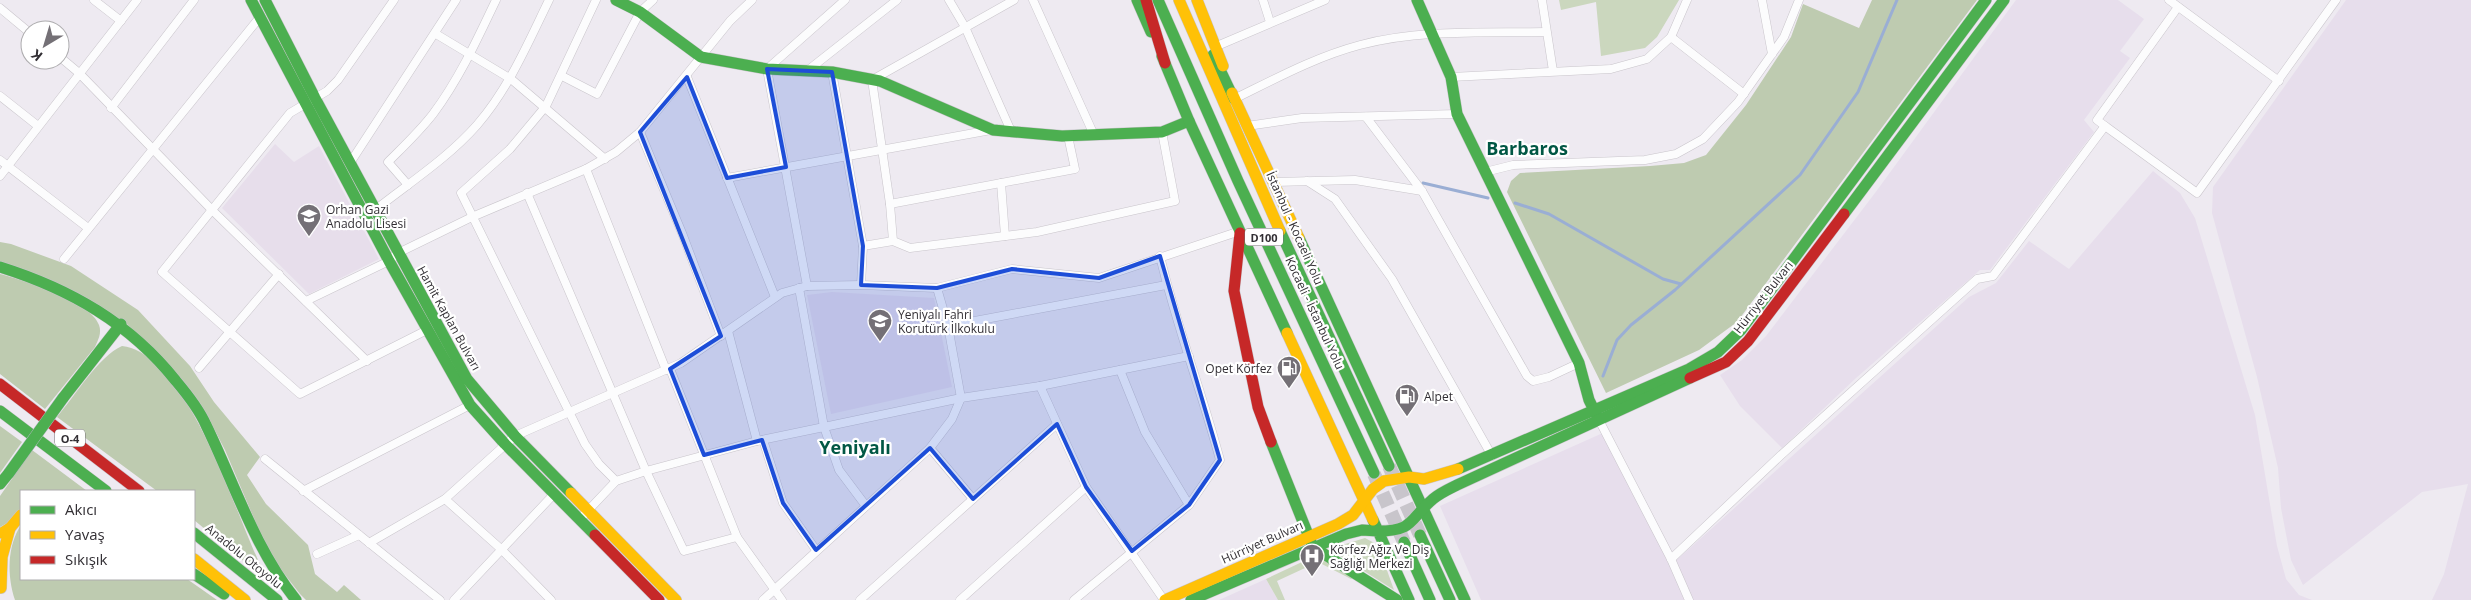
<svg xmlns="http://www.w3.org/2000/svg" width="2471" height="600" viewBox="0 0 2471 600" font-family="'Open Sans',sans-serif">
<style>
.industrial{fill:#e7deec}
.education{fill:#e7deeb}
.green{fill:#cbd7be}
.forest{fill:#becbb0}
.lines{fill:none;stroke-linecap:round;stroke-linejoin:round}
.stream{stroke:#9aaed4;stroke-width:3}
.highway-tunnel{stroke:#c8c5cb;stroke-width:14;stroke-dasharray:14 7;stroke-linecap:butt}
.street-casing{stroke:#c9c5cb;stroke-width:9}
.fast-casing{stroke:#c9c5cb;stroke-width:12}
.slow-casing{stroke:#c9c5cb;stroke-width:12}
.jam-casing{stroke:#c9c5cb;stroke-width:12}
.street{stroke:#fcfcfd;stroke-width:8}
.fast{stroke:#4caf50;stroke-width:11}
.slow{stroke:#ffc107;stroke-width:11}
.jam{stroke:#c62828;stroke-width:11}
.fast-bridge-casing{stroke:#adb8bc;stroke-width:12;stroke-linecap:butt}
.fast-bridge{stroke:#4caf50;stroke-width:11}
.marked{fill:#1d4ed8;fill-opacity:0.2;stroke:#1d4ed8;stroke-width:4;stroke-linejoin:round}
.labels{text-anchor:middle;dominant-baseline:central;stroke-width:4.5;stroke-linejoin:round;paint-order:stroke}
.shield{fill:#fff;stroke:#706d71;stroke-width:1}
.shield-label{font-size:11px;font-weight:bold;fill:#322f34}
.poi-label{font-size:12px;fill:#322f34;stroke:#fff;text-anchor:start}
.street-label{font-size:12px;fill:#322f34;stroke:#fff}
.district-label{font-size:18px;font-weight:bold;fill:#015744;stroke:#fff}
</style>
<rect width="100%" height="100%" fill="#eeeaf1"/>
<g class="industrial">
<polygon points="2016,0 2118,0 2144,19 2120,51 2130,58 2084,120 2094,132 1990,270 1980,270 1856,378 1782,448 1740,406 1720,375 1742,360 1766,336 1875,193"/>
<polygon points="2346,0 2471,0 2471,600 2432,600 2444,574 2468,484 2422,492 2303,585 2291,560 2281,508 2278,468 2257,377 2212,213 2213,187"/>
<polygon points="2153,171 2180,193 2195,218 2255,415 2277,546 2286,579 2299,595 2312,600 1481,600 1440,506 1605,432 1670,559 1680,557 1969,297 1996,283 2029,241 2069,269"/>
<polygon points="1266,579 1278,600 1219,600"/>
</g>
<g class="education">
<polygon points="275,144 294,162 319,146 379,259 309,294 222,208"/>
<polygon points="832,292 934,298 952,387 831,414 807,295"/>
</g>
<g class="green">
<polygon points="1559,0 1679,0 1657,37 1645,48 1601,56 1596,2 1561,10"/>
<polygon points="1365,538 1378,545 1394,590 1337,554 1337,551 1342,545"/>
<polygon points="1317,555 1355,576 1351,579 1318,562 1277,581 1285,600 1278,600 1266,579"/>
</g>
<g class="forest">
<polygon points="1872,0 1977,0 1737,322 1699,350 1606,393 1507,192 1511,181 1520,173 1650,166 1684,163 1706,155 1746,105 1791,37 1803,4 1859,28"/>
<polygon points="0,242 11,244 71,266 138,310 190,366 214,402 260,457 247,475 266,504 308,545 315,574 337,592 344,585 361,600 306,600 300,594 269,554 225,450 208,417 126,323 0,262"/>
<path d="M 0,274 C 23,280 91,301 99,325 C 102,333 98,340 95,347 L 45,409 L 0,374 Z"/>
<path d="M 122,346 C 188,354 234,511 260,564 C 264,571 269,579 274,586 L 194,520 L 194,491 L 157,491 L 57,417 C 74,397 99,356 122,346 Z"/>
<polygon points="0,426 22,442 0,473"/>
<polygon points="32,450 87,491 21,491 21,510 11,521 0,527 0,496"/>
<path d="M 21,525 L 21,579 L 187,579 L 217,600 L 15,600 C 7,576 7,546 21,525 Z"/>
</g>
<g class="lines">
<g class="stream">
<polyline points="1423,183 1488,198"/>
<polyline points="1515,203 1549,214 1663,279 1681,284"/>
<polyline points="1603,376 1617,340 1631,325 1675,290 1800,175 1858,92 1897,0"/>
</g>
<g class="highway-tunnel">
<polyline points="1389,466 1420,535"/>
<polyline points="1374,474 1404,542"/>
</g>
<defs>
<g id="street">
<polyline points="94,0 121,21"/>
<polyline points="394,0 338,80 327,91 290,113 162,272 300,394 427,330"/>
<polyline points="596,0 546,106 510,149 461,193 585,444 599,464 616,481"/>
<polyline points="949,0 965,27 1011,131"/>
<polyline points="1033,0 1094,135"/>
<polyline points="1263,0 1270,22"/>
<polyline points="1542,0 1553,71"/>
<polyline points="1762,0 1772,54"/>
<polyline points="2169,0 2279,81"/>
<polyline points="0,8 30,33"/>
<polyline points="436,34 511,79 605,159"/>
<polyline points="1671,37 1744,94"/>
<polyline points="1217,46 1325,0"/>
<polyline points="60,57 79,73 213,211 367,361"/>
<polyline points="807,71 897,0"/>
<polyline points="832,72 863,246 861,285"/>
<polyline points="562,76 597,94 640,12 653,0"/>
<polyline points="687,77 775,297"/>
<polyline points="1451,77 1611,69 1647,59 1671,37 1687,0"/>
<polyline points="0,96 38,126"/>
<path d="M 1234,99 C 1275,79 1315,57 1360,45 C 1420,29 1484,33 1546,32"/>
<polyline points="111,108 194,0"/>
<polyline points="1366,117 1422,191 1527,376 1533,381 1549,377 1579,363"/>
<polyline points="1247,126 1302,118 1457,114"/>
<polyline points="2105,126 2097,120 2178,7"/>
<polyline points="640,132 682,233 721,336"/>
<polyline points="0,160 88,228"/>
<polyline points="350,163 456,0"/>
<polyline points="586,169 666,370"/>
<polyline points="1485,172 1513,165 1645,160 1676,154 1703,139 1738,102 1784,37 1799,0"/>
<polyline points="0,176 137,0"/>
<polyline points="727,178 991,130"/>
<polyline points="1307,181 1335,199 1392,279 1492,456"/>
<polyline points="1274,182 1355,180 1422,191"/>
<polyline points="1001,183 1005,236"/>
<path d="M 408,185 L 388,162 C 403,147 419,132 433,114 C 459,79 477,40 496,0"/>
<polyline points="527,193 646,471 684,551 737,537"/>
<polyline points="890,204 1075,169 1068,136"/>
<path d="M 375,210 C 409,183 448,158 477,125 C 509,88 528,43 549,0"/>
<polyline points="893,241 890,204 872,80 1014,0"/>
<polyline points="863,246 893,241 910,248 1037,232 1175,201 1162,132"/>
<polyline points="64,259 260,17"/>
<polyline points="807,286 767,69 845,0"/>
<polyline points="799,288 824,427 839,470 866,506"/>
<polyline points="306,301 389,261 398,253 472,217 586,169 616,152 640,132 730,21 752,0"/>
<polyline points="948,326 1166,285"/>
<polyline points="728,331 757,441"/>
<polyline points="199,368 279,274"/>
<polyline points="670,369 737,537 782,600"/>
<polyline points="1120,370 1145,432 1189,505"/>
<polyline points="1040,386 1189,356"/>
<polyline points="1599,420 1671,559 1689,600"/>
<polyline points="763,440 783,503 816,550"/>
<polyline points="930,448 973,499"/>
<polyline points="265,459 440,600"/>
<polyline points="303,491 470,405"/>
<polyline points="445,499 501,549 551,600"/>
<polyline points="581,518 616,481 646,471 757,441 824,427 961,398 1040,386 1086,487 1164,600"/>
<polyline points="369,543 445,499 515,436 681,363 782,293 807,286 861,285 937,288 1012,269 1099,278 1240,231"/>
<polyline points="317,554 359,535"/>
<polyline points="1671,559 1780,456 1977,279 1993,276 2105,126 2197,193 2336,0"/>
<polyline points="454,600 555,493"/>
<polyline points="763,600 930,448 952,419 961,398 948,326 937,288"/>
<polyline points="860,600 1057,424"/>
<polyline points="960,600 1086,487"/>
<path d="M 1074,600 L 1189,505 L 1220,460 C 1202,392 1176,325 1160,256"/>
</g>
<g id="fast">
<polyline points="251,0 389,261 470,405 505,444 595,535"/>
<polyline points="265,0 315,98 467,379 515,436 571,493"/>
<polyline points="616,0 640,12 701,57 767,69 832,72 880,81 993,130 1062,136 1162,132 1189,121"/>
<polyline points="1137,0 1151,32"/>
<polyline points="1158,0 1238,181 1374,473"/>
<polyline points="1417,0 1451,77 1457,114 1579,363 1589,400 1597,416"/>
<polyline points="1213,55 1234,99"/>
<polyline points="1162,56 1189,121 1287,333"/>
<polyline points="1844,214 2004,0"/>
<polyline points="1280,231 1389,466"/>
<polyline points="1299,238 1465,600"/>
<path d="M 0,267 C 70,289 130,323 176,381 C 187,394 199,409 206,425 C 235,485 254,547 296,600"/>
<polyline points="63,398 121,324"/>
<polyline points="0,411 106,491"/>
<polyline points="1271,442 1313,547 1397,600"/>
<polyline points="1458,469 1689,369 1718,352 1741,330 1986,0"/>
<polyline points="0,484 9,473"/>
<path d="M 1373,520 L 1378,531 C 1415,531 1409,519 1433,499 C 1440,493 1449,489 1457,485 L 1690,378"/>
<polyline points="194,533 277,600"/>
<polyline points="1420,535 1450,600"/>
<polyline points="1404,542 1430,600"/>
<polyline points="194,574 224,594"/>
<polyline points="1191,600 1346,534 1362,530 1378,531 1409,600"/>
</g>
<g id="slow">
<polyline points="1179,0 1280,231"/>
<polyline points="1197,0 1223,66"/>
<polyline points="1232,93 1299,238"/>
<polyline points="1287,333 1373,520"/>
<polyline points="571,493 676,600"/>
<polyline points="2,533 10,528 21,515"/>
<polyline points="194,559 245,600"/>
<polyline points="1,588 2,557 10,528"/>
<polyline points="1165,600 1338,524 1353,515 1373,489 1384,481 1409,477 1424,479 1458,469"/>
</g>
<g id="jam">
<polyline points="1146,0 1165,63"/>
<polyline points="1240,233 1234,291 1258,407 1271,442"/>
<polyline points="1690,378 1726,362 1748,341 1844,214"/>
<polyline points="0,384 139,491"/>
<polyline points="595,535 659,600"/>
</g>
</defs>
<use href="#street" class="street-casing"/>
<use href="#fast" class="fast-casing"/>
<use href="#slow" class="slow-casing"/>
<use href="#jam" class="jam-casing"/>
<use href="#street" class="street"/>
<use href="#fast" class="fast"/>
<use href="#slow" class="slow"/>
<use href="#jam" class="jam"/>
<defs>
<polyline id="fast-bridge" points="9,473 63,398"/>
</defs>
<use href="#fast-bridge" class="fast-bridge-casing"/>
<use href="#fast-bridge" class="fast-bridge"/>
</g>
<path class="marked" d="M 767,69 L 832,72 L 863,246 L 861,285 L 937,288 L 1012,269 L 1099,278 L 1160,256 L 1220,460 L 1189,505 L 1132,551 L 1086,487 L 1057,424 L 973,499 L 930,448 L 816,550 L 783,503 L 762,440 L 704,455 L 670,369 L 721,336 L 640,132 L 687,77 L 727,178 L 786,167 Z"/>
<defs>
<symbol id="school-pin" viewBox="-11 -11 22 30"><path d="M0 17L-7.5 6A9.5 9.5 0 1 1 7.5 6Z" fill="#747076" stroke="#fff"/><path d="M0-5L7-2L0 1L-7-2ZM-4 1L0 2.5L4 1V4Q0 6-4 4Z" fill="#fff"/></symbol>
<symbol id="fuel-pin" viewBox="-11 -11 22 30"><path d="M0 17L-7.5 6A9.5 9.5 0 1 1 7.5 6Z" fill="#747076" stroke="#fff"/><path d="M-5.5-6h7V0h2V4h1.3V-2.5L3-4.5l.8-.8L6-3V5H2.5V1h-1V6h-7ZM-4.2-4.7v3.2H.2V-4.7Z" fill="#fff"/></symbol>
<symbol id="hospital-pin" viewBox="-11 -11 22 30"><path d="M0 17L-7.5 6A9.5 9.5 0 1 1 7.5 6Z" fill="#747076" stroke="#fff"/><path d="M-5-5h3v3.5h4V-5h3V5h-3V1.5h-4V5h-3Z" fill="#fff"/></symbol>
</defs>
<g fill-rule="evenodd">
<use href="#school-pin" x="295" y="202" width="28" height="38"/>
<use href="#school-pin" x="866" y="307" width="28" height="38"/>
<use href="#fuel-pin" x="1275" y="354" width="28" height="38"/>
<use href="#fuel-pin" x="1393" y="382" width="28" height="38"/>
<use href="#hospital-pin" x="1298" y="542" width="28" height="38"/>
</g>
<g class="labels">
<g class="shield">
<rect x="1245" y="228.5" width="38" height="17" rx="4"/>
<rect x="55" y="429.5" width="30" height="17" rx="4"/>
</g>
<g class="shield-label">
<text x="1264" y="237">D100</text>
<text x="70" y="438">O-4</text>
</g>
<g class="poi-label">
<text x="326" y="209">Orhan Gazi<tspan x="326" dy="14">Anadolu Lisesi</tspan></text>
<text x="898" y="314">Yeniyalı Fahri<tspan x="898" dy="14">Korutürk İlkokulu</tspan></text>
<text x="1272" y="368" text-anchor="end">Opet Körfez</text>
<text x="1424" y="396">Alpet</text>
<text x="1330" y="549">Körfez Ağız Ve Diş<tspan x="1330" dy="14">Sağlığı Merkezi</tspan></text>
</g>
<g class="street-label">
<text transform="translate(1295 228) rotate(66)">İstanbul - Kocaeli Yolu</text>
<text transform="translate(1763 297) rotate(-52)">Hürriyet Bulvarı</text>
<text transform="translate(1315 313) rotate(65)">Kocaeli - İstanbul Yolu</text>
<text transform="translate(449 318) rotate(61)">Hamit Kaplan Bulvarı</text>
<text transform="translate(1262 542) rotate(-24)">Hürriyet Bulvarı</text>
<text transform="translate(244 556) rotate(39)">Anadolu Otoyolu</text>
</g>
<g class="district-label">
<text x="1527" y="148">Barbaros</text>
<text x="855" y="447">Yeniyalı</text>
</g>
</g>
<rect x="20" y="490" width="175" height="90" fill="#ffffff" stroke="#adacae"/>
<rect x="30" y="506" width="25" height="8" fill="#4caf50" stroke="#adacae"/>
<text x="65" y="515" font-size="15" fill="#322f34">Akıcı</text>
<rect x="30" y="531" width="25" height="8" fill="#ffc107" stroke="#adacae"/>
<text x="65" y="540" font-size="15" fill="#322f34">Yavaş</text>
<rect x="30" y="556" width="25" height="8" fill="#c62828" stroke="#adacae"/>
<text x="65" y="565" font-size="15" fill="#322f34">Sıkışık</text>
<g transform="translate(45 45) rotate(218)"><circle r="24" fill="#ffffff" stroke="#adacae"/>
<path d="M0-4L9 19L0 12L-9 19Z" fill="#747076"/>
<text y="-8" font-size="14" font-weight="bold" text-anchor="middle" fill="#322f34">K</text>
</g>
</svg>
